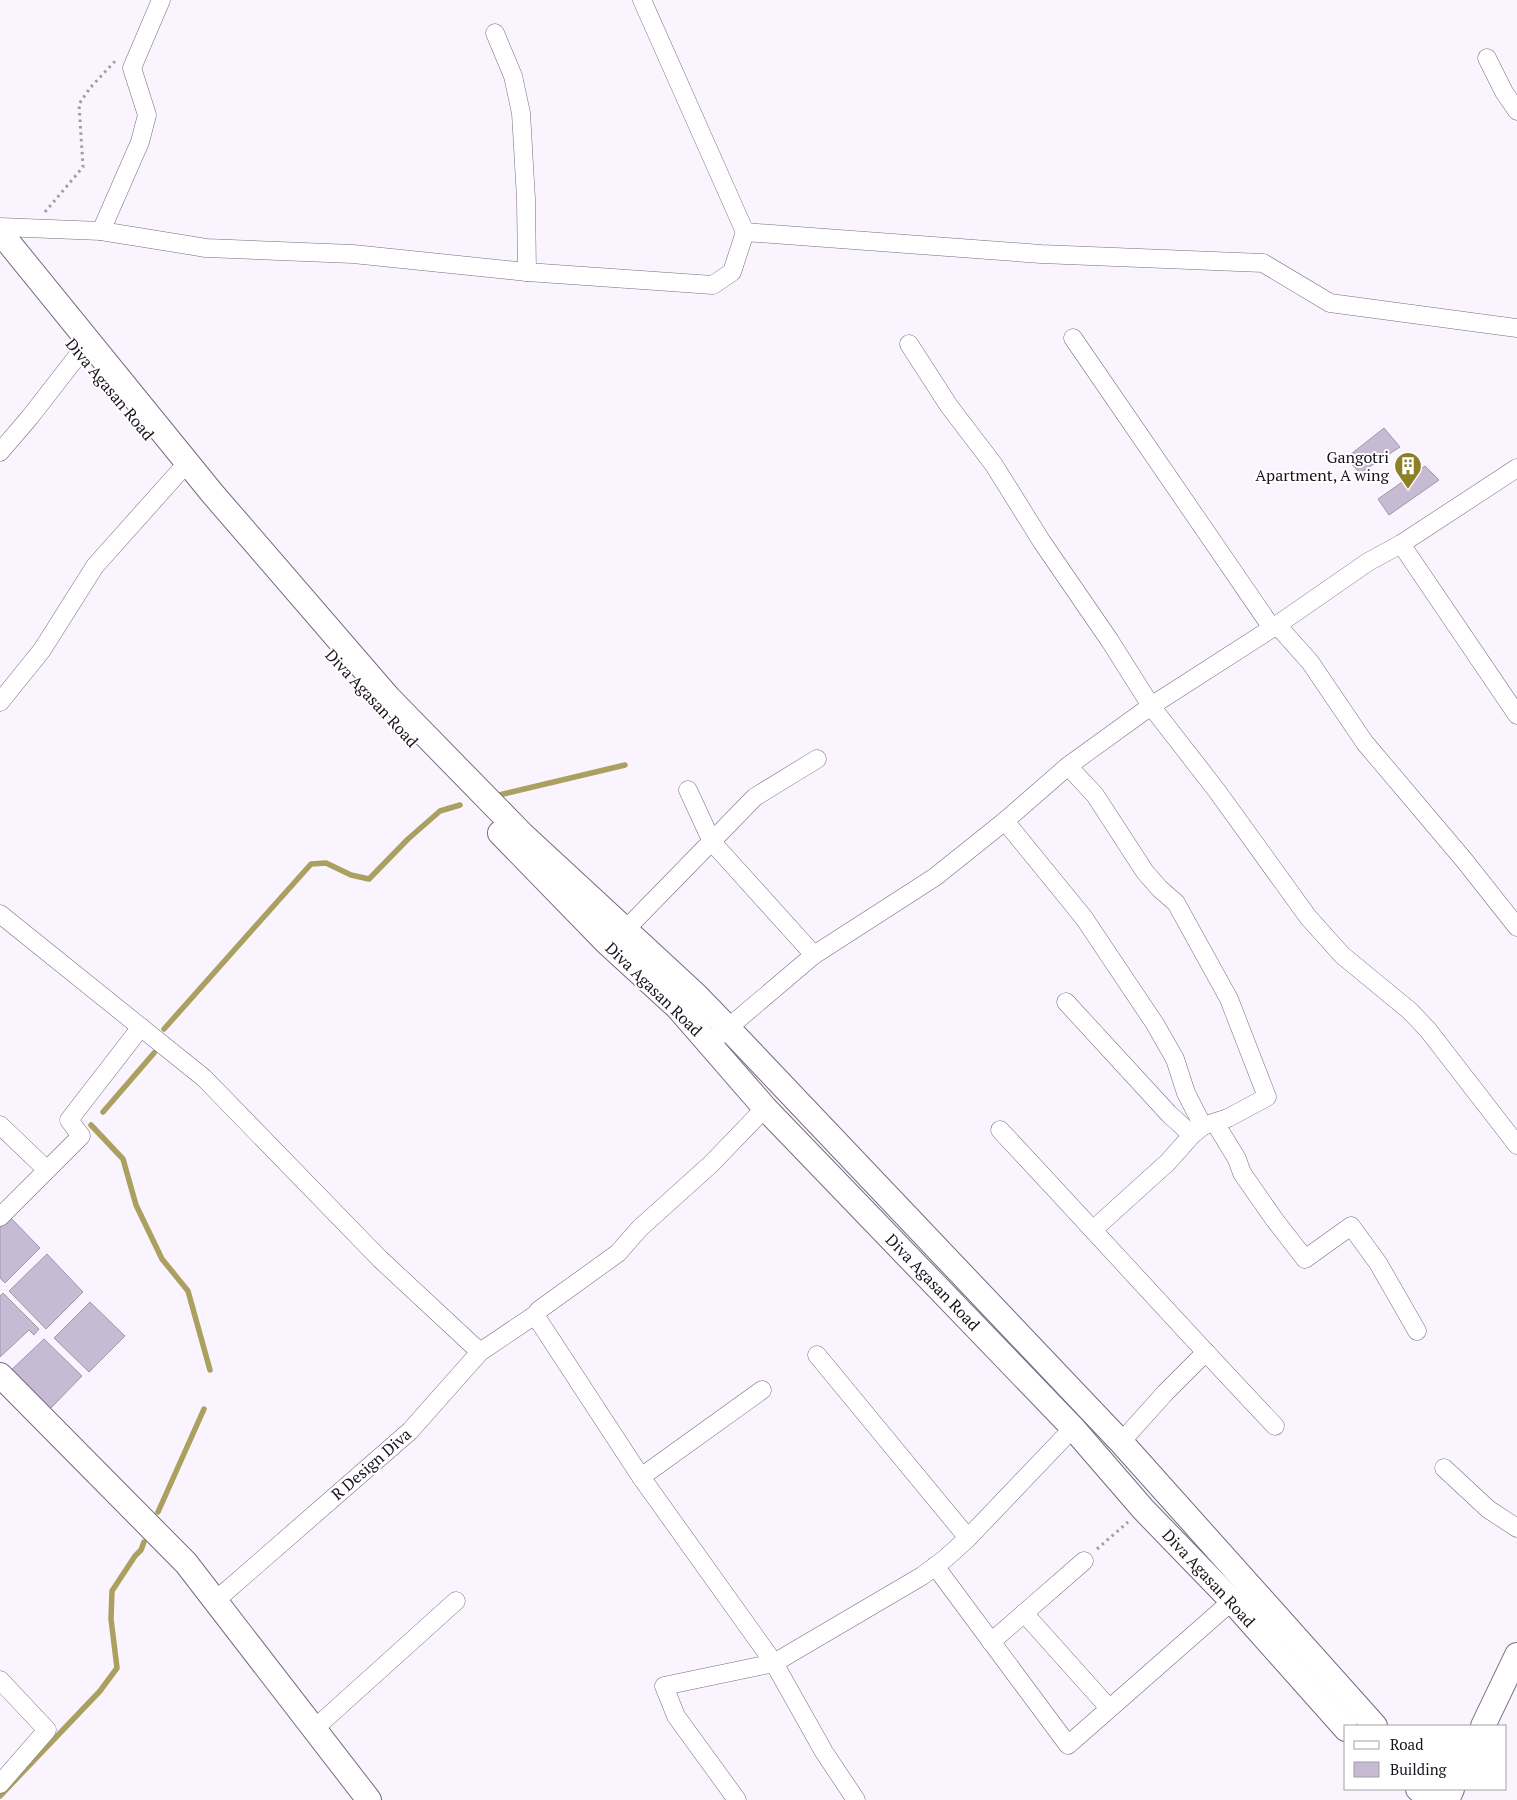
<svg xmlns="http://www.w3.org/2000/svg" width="1517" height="1800" viewBox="0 0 1517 1800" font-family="'PT Serif',serif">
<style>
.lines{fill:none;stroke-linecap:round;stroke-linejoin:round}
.stream{stroke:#aba05f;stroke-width:5.5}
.building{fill:#c7bad3;stroke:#a295ad}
.street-casing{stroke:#776b81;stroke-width:19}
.secondary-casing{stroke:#776b81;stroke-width:26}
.path{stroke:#a09ba5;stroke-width:3;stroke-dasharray:2.5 4;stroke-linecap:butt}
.street{stroke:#fff;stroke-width:18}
.secondary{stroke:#fff;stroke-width:24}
.labels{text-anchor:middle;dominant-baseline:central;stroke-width:4;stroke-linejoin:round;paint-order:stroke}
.street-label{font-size:16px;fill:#17121b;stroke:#fff}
.poi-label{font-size:16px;fill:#17121b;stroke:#fff;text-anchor:end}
</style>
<rect width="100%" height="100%" fill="#f9f4fe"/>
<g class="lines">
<g class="stream">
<polyline points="495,796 625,765"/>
<polyline points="164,1029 311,864 326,863 351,875 369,879 408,839 440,811 460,805"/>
<polyline points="103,1112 154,1053"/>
<polyline points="91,1125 123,1159 136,1205 162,1259 188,1291 210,1370"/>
<polyline points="158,1512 204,1409"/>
<polyline points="0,1796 100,1691 117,1668 111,1619 112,1591 135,1556 141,1550 144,1542"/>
</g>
</g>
<g class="building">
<polygon points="1384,428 1400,447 1360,473 1346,458"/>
<polygon points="1425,466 1439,480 1389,515 1378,499"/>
<polygon points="8,1215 40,1248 5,1283 0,1278 0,1223"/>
<polygon points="47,1254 83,1292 46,1329 9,1291"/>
<polygon points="3,1293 39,1329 34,1335 29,1330 0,1357 0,1296"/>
<polygon points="90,1302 125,1336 89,1372 54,1338"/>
<polygon points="44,1339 82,1376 46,1413 7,1374"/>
</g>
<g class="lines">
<defs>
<g id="street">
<polyline points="642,0 745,232"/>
<polyline points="495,33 513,76 521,113 526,199 527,272"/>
<polyline points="1487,58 1504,92 1517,111"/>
<polyline points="0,227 101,231 206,248 353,254 527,272 713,285 732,272 745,232 1041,254 1263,263 1330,303 1517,328"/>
<polyline points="101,231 140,142 147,115 132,68 161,0"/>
<polyline points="1073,338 1272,628"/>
<polyline points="909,344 949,406 994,465 1042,542 1110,641 1151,706 1217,791 1308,917 1342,955 1410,1011 1428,1030 1517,1145"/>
<polyline points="0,452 30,417 79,354"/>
<polyline points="1401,544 1517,715"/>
<polyline points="1277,625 1310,662 1365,743 1464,860 1517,927"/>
<polyline points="0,702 42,650 95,566 179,472"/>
<polyline points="1068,766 1095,795 1145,872 1160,889 1176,903 1229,999 1267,1097 1228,1118 1203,1126 1192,1135 1168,1162 1094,1229"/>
<polyline points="688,790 712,842 814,955"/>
<polyline points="1005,821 1084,918 1155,1024 1175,1059 1186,1093 1203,1126"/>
<polyline points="0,914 204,1078 380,1259 480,1352 410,1431 215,1601"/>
<polyline points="617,935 626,929 755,797 817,759"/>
<polyline points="1066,1002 1169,1114 1192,1135"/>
<polyline points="709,1044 814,955 935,877 1005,821 1068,766 1151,706 1277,625 1368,562 1401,544 1517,468"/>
<polyline points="1215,1123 1237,1159 1242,1173 1274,1219 1305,1259 1351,1226 1378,1263 1417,1331"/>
<polyline points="0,1125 47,1170"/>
<path d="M 1000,1130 C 1092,1228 1182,1328 1275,1426"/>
<polyline points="0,1217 81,1136 69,1120 141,1027"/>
<polyline points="535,1315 641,1477 774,1663 824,1752 856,1800"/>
<polyline points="480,1352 535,1315 539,1310 618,1253 640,1228 711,1164 765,1108"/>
<polyline points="817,1355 968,1538"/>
<polyline points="1121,1442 1165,1393 1206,1352"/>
<polyline points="1444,1468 1488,1509 1517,1528"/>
<polyline points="641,1477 762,1390"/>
<polyline points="935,1566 1068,1745 1232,1601"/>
<polyline points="1024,1613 1109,1708"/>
<polyline points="991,1642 1084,1561"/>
<polyline points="0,1680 47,1730 0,1784"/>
<polyline points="314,1729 456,1601"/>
<polyline points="737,1800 676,1716 664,1686 774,1663 922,1576 946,1558 968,1538 1073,1428"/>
</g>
<g id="secondary">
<polyline points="0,232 212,493 389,698 522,834 696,995 728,1028 1121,1442 1375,1726"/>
<polyline points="500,833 607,943 678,1008 765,1108 1073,1428 1143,1509 1232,1601 1346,1729"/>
<polyline points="0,1375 186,1563 369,1800"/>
<polyline points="1483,1726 1517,1655"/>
<polyline points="1418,1789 1431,1800"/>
<polyline points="1447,1800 1452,1789"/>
</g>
</defs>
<use href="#street" class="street-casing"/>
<use href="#secondary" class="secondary-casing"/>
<g class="path">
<polyline points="45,212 83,167 79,104 90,88 117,59"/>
<polyline points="1097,1549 1128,1522"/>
</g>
<use href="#street" class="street"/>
<use href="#secondary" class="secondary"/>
</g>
<defs>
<symbol id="building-pin" viewBox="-11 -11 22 30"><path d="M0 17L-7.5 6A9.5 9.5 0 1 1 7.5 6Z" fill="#8d7f26" stroke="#fff"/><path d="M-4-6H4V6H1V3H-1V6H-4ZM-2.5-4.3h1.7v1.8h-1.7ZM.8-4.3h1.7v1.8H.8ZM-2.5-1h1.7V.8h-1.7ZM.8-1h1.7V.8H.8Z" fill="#fff"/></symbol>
</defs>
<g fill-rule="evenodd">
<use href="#building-pin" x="1392" y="450" width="32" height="43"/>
</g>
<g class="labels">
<g class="street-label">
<text transform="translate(110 389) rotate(50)">Diva Agasan Road</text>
<text transform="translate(372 698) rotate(47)">Diva Agasan Road</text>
<text transform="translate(654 989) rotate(44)">Diva Agasan Road</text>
<text transform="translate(933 1282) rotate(46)">Diva Agasan Road</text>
<text transform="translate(371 1464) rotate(-41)">R Design Diva</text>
<text transform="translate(1209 1578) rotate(47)">Diva Agasan Road</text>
</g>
<g class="poi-label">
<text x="1389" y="457">Gangotri<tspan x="1389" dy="18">Apartment, A wing</tspan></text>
</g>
</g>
<rect x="1344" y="1725" width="162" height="65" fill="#ffffff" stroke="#a2a0a4"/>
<rect x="1354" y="1741" width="25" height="8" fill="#ffffff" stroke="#a2a0a4"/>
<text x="1390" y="1750" font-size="15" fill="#17121b">Road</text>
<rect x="1354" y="1762" width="25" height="15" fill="#c7bad3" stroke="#a2a0a4"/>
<text x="1390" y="1775" font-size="15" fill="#17121b">Building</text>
</svg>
